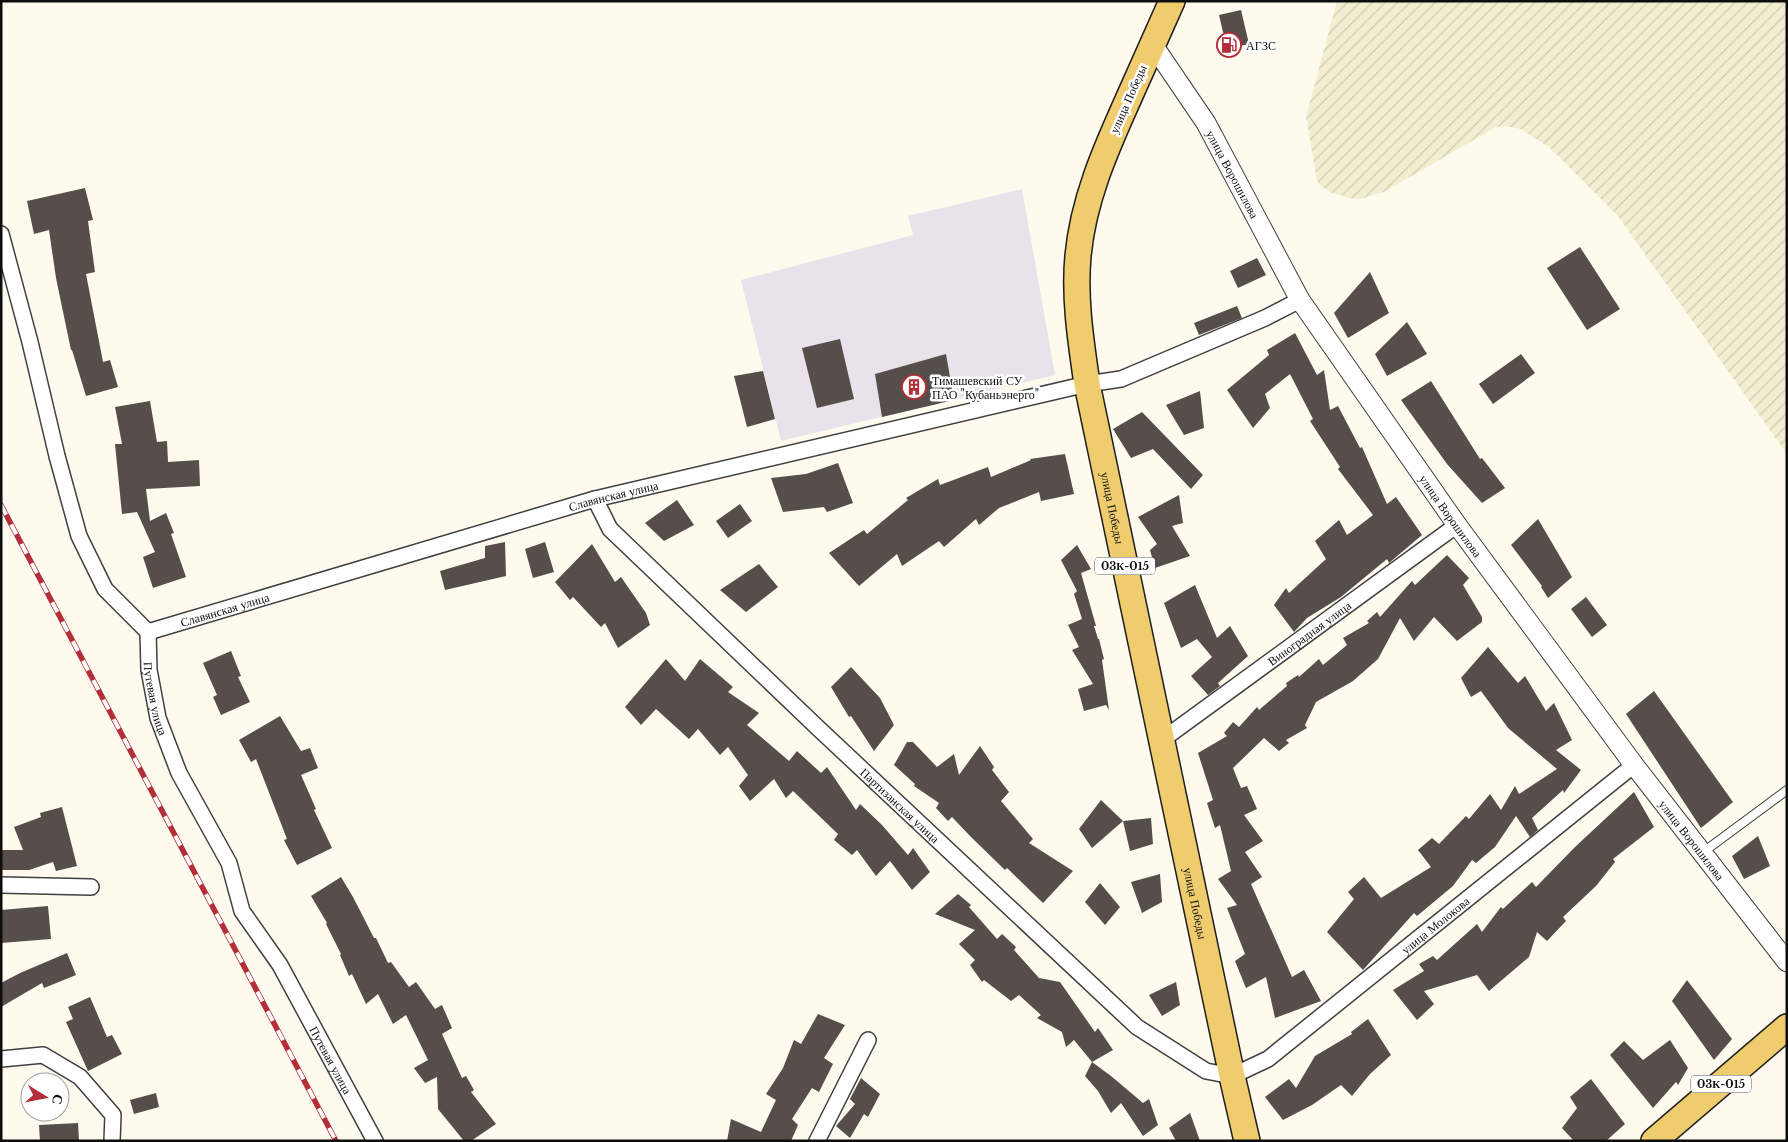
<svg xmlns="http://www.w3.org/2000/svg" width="1788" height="1142" viewBox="0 0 1788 1142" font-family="'Libre Baskerville',serif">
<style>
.industrial{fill:#eae2eb}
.farmland{fill:url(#farmland-furrows)}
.building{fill:#554e4a}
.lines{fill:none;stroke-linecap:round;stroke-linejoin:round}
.service-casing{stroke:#404040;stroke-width:10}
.minor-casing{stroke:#404040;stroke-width:18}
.tertiary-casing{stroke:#404040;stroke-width:21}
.primary-casing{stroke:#1e1e1e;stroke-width:28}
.service{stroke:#fff;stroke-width:8}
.minor{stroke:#fff;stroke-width:15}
.tertiary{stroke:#fff;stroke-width:19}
.primary{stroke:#efcc6d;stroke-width:25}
.rail-casing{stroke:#b32e38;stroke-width:5.5}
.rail{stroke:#fff;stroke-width:4;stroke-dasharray:11;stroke-linecap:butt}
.labels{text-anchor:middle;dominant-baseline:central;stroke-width:5;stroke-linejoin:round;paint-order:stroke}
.shield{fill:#fff;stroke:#565656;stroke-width:1}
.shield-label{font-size:11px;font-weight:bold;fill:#0d0d0d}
.poi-label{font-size:12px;fill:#0d0d0d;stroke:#fff;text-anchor:start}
.street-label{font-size:12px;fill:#0d0d0d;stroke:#fff}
</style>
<defs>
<pattern id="farmland-furrows" width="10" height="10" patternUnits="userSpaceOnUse" patternTransform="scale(1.25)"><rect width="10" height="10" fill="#f2eed0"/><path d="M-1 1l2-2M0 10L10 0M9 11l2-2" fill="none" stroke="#cecbb1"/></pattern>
</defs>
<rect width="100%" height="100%" fill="#fefaee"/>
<polygon class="industrial" points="1022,189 1055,375 781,441 741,280 913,235 908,216"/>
<polygon class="farmland" points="1337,1 1787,1 1787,454 1617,215 1549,147 1521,129 1505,126 1496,127 1384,192 1360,199 1349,198 1330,192 1321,186 1317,181 1306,117"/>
<g class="building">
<polygon points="1241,10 1249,44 1227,49 1219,15"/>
<polygon points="85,188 93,220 88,221 95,272 86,274 103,362 110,360 118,387 86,396 72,350 71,350 56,278 49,230 34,234 27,201"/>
<polygon points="1580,247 1620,309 1587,330 1547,268"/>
<polygon points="1257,258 1266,275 1238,288 1230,271"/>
<polygon points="1370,272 1389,313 1348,338 1334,313"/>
<polygon points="1237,306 1242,318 1199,335 1194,323"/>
<polygon points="1407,322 1427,354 1387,376 1375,354"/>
<polygon points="1295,333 1317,375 1324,370 1330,410 1338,406 1360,448 1362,447 1387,504 1396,497 1422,535 1389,563 1387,559 1341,597 1307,618 1294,632 1274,605 1286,588 1289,593 1326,559 1315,541 1339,520 1347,535 1373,515 1338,469 1340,467 1310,421 1313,419 1290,374 1265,394 1270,408 1253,428 1227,390 1269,355 1267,350"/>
<polygon points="840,339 854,399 817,408 802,348"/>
<polygon points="946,354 954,400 882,417 875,374"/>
<polygon points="1521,354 1535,373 1493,404 1479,384"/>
<polygon points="763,371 775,419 747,427 734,376"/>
<polygon points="1431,381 1480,459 1482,458 1505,488 1482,503 1447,464 1401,400"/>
<polygon points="1200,391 1204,428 1184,435 1166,405"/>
<polygon points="150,401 157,442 167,441 168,462 199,460 200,486 146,489 150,521 166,513 174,533 171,534 186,577 153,588 143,557 155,552 137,512 122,514 115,444 122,444 115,407"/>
<polygon points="1142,412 1203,475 1191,489 1153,449 1131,458 1113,429"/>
<polygon points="1065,454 1074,494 1041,501 1039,492 999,508 979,525 976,519 944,547 939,541 902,566 897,554 859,586 829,553 864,530 867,534 908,500 906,498 938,479 940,485 988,467 991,477 1031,460 1030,459"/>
<polygon points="838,463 853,503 827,512 824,507 783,512 771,478 806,474"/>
<polygon points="1179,495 1183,523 1172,526 1190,556 1155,568 1150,550 1157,544 1138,517"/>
<polygon points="677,500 694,525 664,541 645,523"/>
<polygon points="740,504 752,521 728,538 716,521"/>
<polygon points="1538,519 1572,577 1548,598 1541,587 1542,586 1511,545"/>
<polygon points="505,542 506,576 445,590 440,571 485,558 485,546"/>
<polygon points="545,542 554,572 533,578 525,549"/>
<polygon points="592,544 615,582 621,577 646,613 650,625 618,648 605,623 601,627 573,597 570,600 555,582"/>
<polygon points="1077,545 1091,569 1081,573 1096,626 1094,626 1098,639 1099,639 1104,659 1102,660 1109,710 1106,705 1084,711 1078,689 1093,684 1072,650 1079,647 1068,625 1082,619 1074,594 1077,591 1061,560"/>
<polygon points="1447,555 1469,578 1463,585 1482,617 1482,622 1457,641 1434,617 1414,641 1400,618 1378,659 1353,681 1316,702 1305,725 1307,728 1286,740 1289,743 1279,751 1264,738 1233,768 1241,788 1247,786 1257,809 1244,815 1263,841 1245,852 1262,877 1251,884 1292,977 1304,970 1321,1001 1275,1018 1266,977 1246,988 1235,961 1245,954 1227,908 1237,905 1218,879 1231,871 1220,825 1215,828 1207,803 1213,800 1198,753 1227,736 1224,733 1233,722 1239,727 1257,707 1259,710 1287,686 1286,683 1298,675 1299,677 1319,659 1323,665 1347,645 1343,638 1369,623 1367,621 1377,612 1380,617 1412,581 1415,585"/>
<polygon points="759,564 778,587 746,612 720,590"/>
<polygon points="1195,585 1217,638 1230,626 1248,656 1218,683 1220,686 1208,695 1191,676 1212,657 1197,639 1181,648 1164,603"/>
<polygon points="1586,597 1607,625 1592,637 1571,609"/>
<polygon points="1488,647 1518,683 1525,676 1546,711 1554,703 1572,740 1556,750 1581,770 1564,793 1563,790 1532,818 1538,830 1530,837 1516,816 1495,847 1476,863 1472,860 1453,886 1417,916 1414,913 1363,970 1327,932 1354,899 1348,892 1364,877 1381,898 1431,867 1418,850 1432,838 1439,844 1466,816 1469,819 1490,794 1501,810 1515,786 1519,794 1557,769 1508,728 1481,691 1471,697 1461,678"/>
<polygon points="231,651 241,676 238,677 250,702 221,715 213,697 217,695 203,663"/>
<polygon points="666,659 685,681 700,659 733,687 728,692 759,713 747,725 789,761 797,751 821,773 827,767 856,810 860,804 882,825 908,855 913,848 930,872 912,890 890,861 876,876 857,850 852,855 834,840 838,834 793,791 786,798 774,779 750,801 739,786 748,775 728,747 720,755 698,729 689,739 656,709 641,725 625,707"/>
<polygon points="851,667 880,698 894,725 874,751 851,716 849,717 831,687"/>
<polygon points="1654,691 1733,802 1701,828 1626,714"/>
<polygon points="280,716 301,751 310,748 318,768 301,775 316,809 314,810 332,848 297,865 284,840 287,839 256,759 251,762 239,740"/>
<polygon points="907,742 913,742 937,767 954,754 959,775 980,746 994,767 992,770 1009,792 1001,801 1033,839 1029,843 1073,871 1043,903 1007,868 1005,870 970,836 952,817 948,821 936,808 939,803 914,786 915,784 894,765"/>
<polygon points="1634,792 1654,827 1613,859 1615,862 1596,886 1563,917 1566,921 1547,941 1537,932 1529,957 1489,991 1477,975 1424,991 1434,1004 1417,1020 1393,990 1424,971 1419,964 1433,956 1437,960 1477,924 1482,932 1501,907 1503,909 1532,882 1536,887 1575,847"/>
<polygon points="1101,800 1123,821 1092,848 1079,829"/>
<polygon points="62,807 77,866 56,871 53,862 29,870 1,870 1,850 23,850 14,827 41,817 40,813"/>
<polygon points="1151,818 1153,844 1130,851 1123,821"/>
<polygon points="1758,836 1770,866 1744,879 1732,856"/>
<polygon points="1160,874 1162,902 1142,913 1131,882"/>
<polygon points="341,877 353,897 374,938 376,938 388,963 391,962 409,987 416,982 435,1009 442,1005 452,1028 442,1034 462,1078 466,1076 474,1090 471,1092 496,1124 471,1141 464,1141 438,1109 437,1077 425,1083 414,1068 428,1060 406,1015 393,1024 378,994 366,1004 352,974 349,976 340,955 341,954 326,924 327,923 311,896"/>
<polygon points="1100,883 1120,907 1105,925 1085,902"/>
<polygon points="958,894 971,905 969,907 997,939 1002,934 1016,947 1014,950 1039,978 1060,982 1095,1032 1098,1028 1113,1050 1092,1062 1074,1040 1066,1047 1062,1032 1037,1018 1041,1015 1019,995 1011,1001 984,980 982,982 970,965 975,960 959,944 975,930 935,914"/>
<polygon points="48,906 51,939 1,943 1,910"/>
<polygon points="67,953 76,975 44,988 42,983 1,1007 1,983 20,973"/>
<polygon points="1687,980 1732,1039 1714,1060 1672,1001"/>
<polygon points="1176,982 1180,1005 1162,1016 1149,995"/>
<polygon points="90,997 107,1037 112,1035 122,1054 88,1071 66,1022 73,1019 68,1007"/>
<polygon points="818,1014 845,1025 824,1058 833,1064 819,1092 812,1088 792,1119 798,1125 791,1141 727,1141 731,1119 761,1132 776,1100 766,1094 783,1068 794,1040 801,1044"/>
<polygon points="1368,1019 1391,1055 1370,1074 1352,1096 1341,1085 1312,1105 1283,1120 1265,1097 1289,1079 1296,1088 1315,1056 1352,1034 1351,1032"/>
<polygon points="1670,1040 1688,1068 1678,1085 1676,1082 1653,1108 1610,1055 1624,1041 1643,1060"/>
<polygon points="1092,1062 1111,1076 1143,1103 1149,1099 1158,1125 1143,1136 1121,1103 1111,1113 1098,1091 1085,1076"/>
<polygon points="861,1078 880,1094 868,1117 864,1114 850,1138 836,1126 855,1104 850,1099"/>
<polygon points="1591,1079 1625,1124 1606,1141 1574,1141 1562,1128 1577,1108 1570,1097"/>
<polygon points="156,1093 159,1107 134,1114 130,1100"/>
<polygon points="1190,1113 1200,1141 1176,1141 1169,1128"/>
<polygon points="78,1123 79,1141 40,1141 39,1125"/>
</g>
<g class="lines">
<defs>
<polyline id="service" points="1702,853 1787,790"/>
<g id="minor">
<path id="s1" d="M 1,234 L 30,342 L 57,456 L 79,536 L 105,589 L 148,632 L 149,670 L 158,718 L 179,773 L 229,863 L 242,911 L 280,965 L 375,1141"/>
<path id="s2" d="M 595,499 L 610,529 L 818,728 L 1137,1027 L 1206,1071 L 1232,1076 L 1268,1059 L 1634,765"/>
<path id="s3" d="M 148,632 L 595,499 L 1087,384 L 1121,379 L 1265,318 L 1300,300"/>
<path id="s4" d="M 1162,740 L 1457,525"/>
<polyline points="1,885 91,887"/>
<polyline points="1,1059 43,1055 80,1077 113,1115 112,1141"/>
<polyline points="817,1141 868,1040"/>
</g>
<g id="tertiary">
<path id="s5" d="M 1153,45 L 1206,123 L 1300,300 L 1457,525 L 1634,765 L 1787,962"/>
</g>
<g id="primary">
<path id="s6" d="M 1172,1 C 1157,35 1142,68 1127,102 C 1105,151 1083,201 1078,256 C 1074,299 1081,342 1087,384 L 1232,1076 L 1247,1141"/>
<polyline points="1654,1141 1787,1027"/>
</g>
</defs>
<use href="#service" class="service-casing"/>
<use href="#minor" class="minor-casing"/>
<use href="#tertiary" class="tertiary-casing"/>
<use href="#primary" class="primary-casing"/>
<use href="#service" class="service"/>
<use href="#minor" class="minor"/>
<use href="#tertiary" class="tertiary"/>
<use href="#primary" class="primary"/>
<defs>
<polyline id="rail" points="1,505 336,1141"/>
</defs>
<use href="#rail" class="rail-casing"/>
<use href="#rail" class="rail"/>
</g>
<defs>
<symbol id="fuel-ring" viewBox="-11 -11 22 22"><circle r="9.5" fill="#fff" stroke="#b32e38" stroke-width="1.5"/><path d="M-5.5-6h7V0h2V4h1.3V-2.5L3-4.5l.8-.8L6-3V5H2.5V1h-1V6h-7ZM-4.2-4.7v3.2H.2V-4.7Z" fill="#b32e38"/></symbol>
<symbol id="building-ring" viewBox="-11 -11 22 22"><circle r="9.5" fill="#fff" stroke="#b32e38" stroke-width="1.5"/><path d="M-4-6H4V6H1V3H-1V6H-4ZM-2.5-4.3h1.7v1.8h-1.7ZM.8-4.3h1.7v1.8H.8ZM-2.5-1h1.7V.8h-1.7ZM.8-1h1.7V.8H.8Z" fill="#b32e38"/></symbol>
</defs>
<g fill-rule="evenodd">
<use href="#fuel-ring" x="1215" y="31" width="28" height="28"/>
<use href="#building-ring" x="900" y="373" width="28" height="28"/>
</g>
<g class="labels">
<g class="shield">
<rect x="1095" y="557.5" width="60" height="17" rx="4"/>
<rect x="1691" y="1075.5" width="60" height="17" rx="4"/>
</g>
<g class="shield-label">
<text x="1125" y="566">03К-015</text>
<text x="1721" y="1084">03К-015</text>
</g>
<g class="poi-label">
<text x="1246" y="45">АГЗС</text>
<text x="932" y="380">Тимашевский СУ<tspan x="932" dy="14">ПАО "Кубаньэнерго"</tspan></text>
</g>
<g class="street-label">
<text transform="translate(1128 99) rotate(-66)">улица Победы</text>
<text stroke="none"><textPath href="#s5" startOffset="152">улица Ворошилова</textPath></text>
<text stroke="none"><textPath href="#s3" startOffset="485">Славянская улица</textPath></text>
<text stroke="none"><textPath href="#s6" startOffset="528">улица Победы</textPath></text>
<text stroke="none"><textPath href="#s5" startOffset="558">улица Ворошилова</textPath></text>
<text stroke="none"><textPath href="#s3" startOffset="80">Славянская улица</textPath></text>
<text stroke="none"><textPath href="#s4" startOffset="182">Виноградная улица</textPath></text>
<text stroke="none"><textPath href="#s1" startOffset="499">Путевая улица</textPath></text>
<text stroke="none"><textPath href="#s2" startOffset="434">Партизанская улица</textPath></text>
<text stroke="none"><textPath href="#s5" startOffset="962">улица Ворошилова</textPath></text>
<text stroke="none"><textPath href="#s6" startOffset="932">улица Победы</textPath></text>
<text stroke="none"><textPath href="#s2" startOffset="1121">улица Молокова</textPath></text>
<text stroke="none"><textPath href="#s1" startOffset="904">Путевая улица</textPath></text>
</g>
</g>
<rect width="1788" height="1142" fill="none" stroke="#0d0d0d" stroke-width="5"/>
<g transform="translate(45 1097) rotate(100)"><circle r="24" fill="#ffffff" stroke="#9e9e9e"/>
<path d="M0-4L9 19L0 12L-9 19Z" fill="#b32e38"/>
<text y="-8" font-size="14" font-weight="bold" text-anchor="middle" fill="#0d0d0d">С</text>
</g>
</svg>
